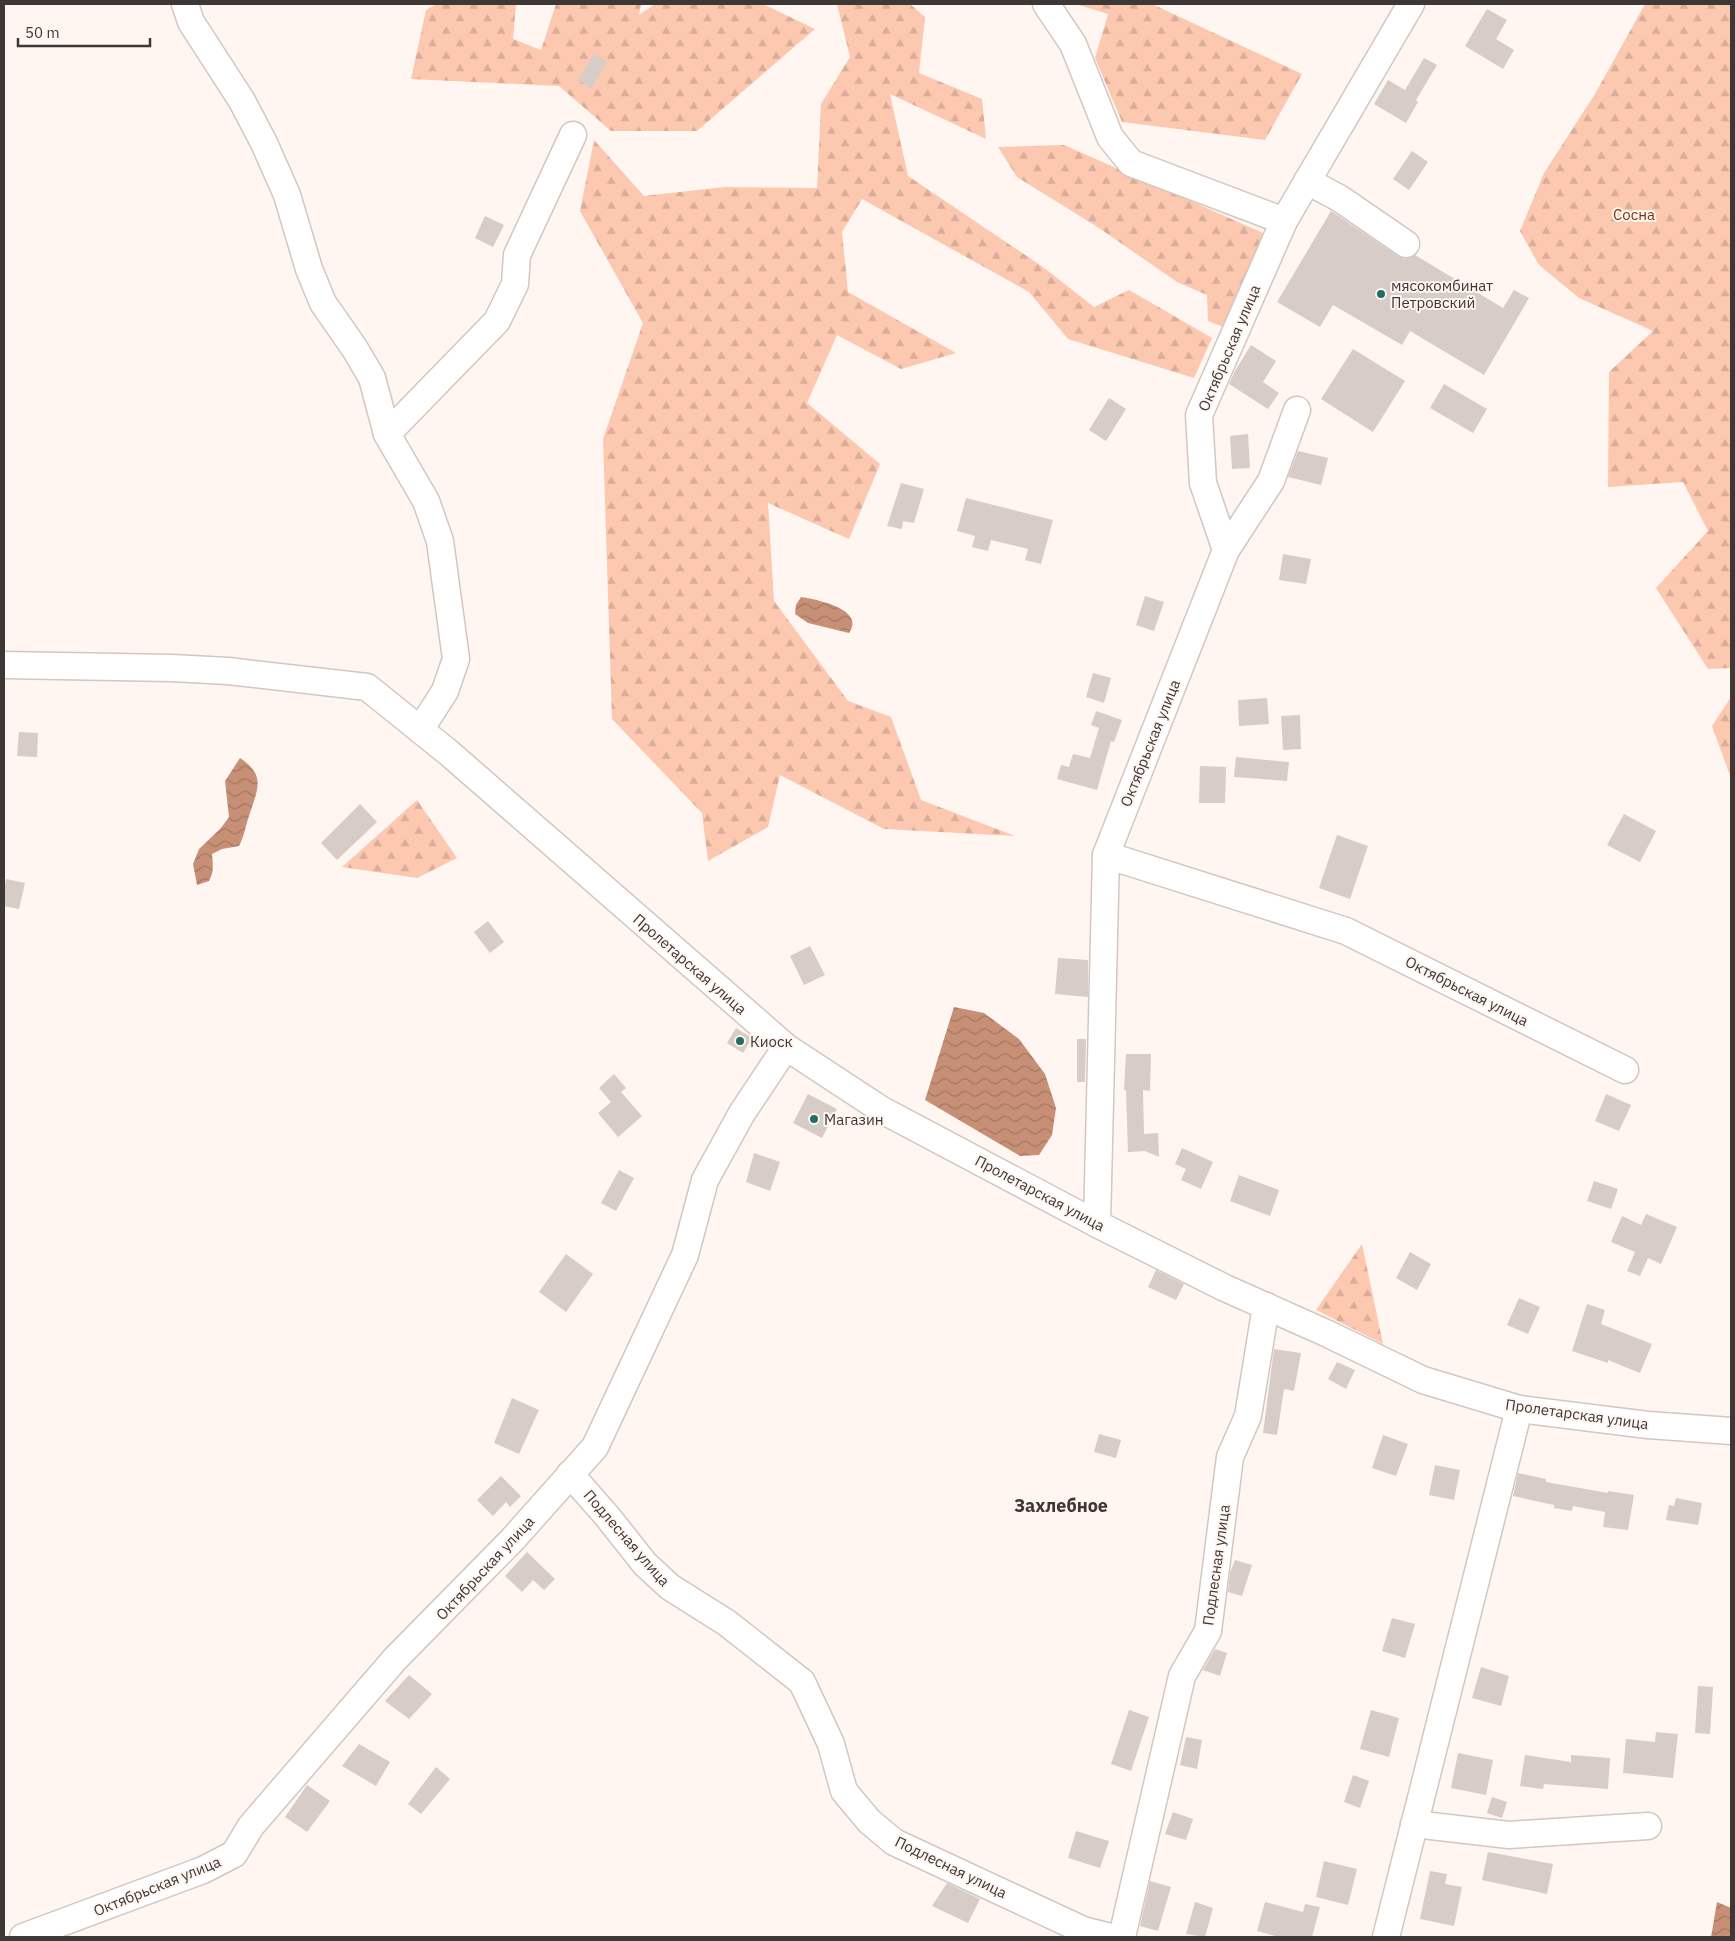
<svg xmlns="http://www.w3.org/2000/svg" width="1735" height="1941" viewBox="0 0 1735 1941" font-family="'IBM Plex Sans',sans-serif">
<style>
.forest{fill:url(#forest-firs)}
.water{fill:url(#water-waves)}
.building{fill:#d8ccc7}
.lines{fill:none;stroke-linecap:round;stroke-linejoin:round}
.minor-casing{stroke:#d2c7c1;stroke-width:29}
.minor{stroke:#fff;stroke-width:26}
.poi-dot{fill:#236d68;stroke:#fff5f1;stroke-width:2}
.labels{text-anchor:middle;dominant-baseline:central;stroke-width:4;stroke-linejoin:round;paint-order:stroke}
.park-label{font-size:15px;fill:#79350d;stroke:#fff5f1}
.poi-label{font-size:15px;fill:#3d3836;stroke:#fff5f1;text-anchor:start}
.street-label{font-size:15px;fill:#3d3836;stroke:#fff5f1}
.quarter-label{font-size:18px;font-weight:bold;fill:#3d3836;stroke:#fff5f1}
</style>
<defs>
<pattern id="forest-firs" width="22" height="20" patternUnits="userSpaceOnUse" patternTransform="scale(1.25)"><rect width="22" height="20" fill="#fcc8af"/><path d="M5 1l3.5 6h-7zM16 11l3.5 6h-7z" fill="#d9ad97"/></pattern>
<pattern id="water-waves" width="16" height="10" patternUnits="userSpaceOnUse" patternTransform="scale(1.25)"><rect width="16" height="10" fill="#c79076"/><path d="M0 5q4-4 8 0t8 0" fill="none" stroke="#a37762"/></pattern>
</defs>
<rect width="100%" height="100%" fill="#fff5f1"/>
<g class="forest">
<polygon points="436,4 516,4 513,39 541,50 556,4 641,4 639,15 655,4 763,4 815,29 697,131 611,131 559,86 411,79 426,10"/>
<polygon points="837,4 910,4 925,17 919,73 982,99 986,139 890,94 908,176 1043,267 1094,307 1129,290 1212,338 1194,378 1068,339 1029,292 862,199 842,232 848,292 956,353 901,369 837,335 807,403 880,464 849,539 768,503 774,601 848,701 891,717 921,800 1015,836 884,829 780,775 768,827 708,861 702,813 612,719 603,439 643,323 580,211 594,140 644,196 724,187 817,188 821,104 850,57"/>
<polygon points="1076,4 1152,4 1302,74 1265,140 1122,122 1095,58 1108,14"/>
<polygon points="1645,4 1731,4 1731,668 1708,669 1656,588 1708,531 1683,482 1608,487 1609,372 1653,331 1579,298 1539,265 1520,231 1544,173 1595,94"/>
<polygon points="1064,145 1263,233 1226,328 1208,321 1207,295 1177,282 1099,228 1017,177 998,147"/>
<polygon points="1731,697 1731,778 1712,726"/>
<polygon points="417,800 457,858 417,878 342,867"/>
<polygon points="1362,1244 1383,1344 1316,1310"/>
</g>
<g class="water">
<path d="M 801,597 C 815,599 866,609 849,633 L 808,623 L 795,614 L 796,605 Z"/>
<path d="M 240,758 C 267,776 257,790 249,816 C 245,827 245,834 239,846 L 222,849 L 212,854 C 213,865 214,872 209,881 L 197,885 L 193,864 L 199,849 L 221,828 L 229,817 L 225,781 Z"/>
<polygon points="954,1007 984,1013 1019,1039 1045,1074 1056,1108 1052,1135 1039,1155 1020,1156 925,1100"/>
<polygon points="1717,1902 1731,1908 1731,1937 1711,1937"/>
</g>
<g class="building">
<polygon points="1487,9 1507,20 1496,39 1514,50 1503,69 1465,46"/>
<polygon points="594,54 607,62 591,89 578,80"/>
<polygon points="1424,58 1437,65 1416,100 1418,102 1406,123 1374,104 1388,80 1405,90"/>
<polygon points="1412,151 1428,162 1409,190 1393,179"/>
<polygon points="1331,211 1398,256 1405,259 1415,255 1503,308 1514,290 1529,298 1484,375 1410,331 1402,345 1333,305 1320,327 1277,302"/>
<polygon points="485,216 504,225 493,247 475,238"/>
<polygon points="1251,345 1276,361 1263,382 1279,393 1268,409 1229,384 1235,371"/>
<polygon points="1353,349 1405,381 1373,432 1321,399"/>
<polygon points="1444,384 1487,409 1473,433 1430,408"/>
<polygon points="1109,398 1126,409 1106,441 1089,430"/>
<polygon points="1248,434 1250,468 1232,469 1230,436"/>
<polygon points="1298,451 1328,458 1321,485 1288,477"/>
<polygon points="901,483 924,489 914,523 903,521 902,529 887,526"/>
<polygon points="966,498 1053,520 1041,564 1025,560 1028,549 991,540 988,551 972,547 975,536 957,531"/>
<polygon points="1283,554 1311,559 1306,584 1279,580"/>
<polygon points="1145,596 1164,602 1154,631 1136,625"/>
<polygon points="1093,673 1111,678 1104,703 1086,697"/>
<polygon points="1267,698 1269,724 1239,726 1238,700"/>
<polygon points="1096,711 1122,720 1114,742 1111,741 1097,790 1057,779 1061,765 1069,767 1073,754 1090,758 1099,728 1091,725"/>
<polygon points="1300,715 1301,749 1283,750 1281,716"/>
<polygon points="19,732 38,733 37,757 17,756"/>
<polygon points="1236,757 1289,762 1287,781 1234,777"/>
<polygon points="1200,766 1226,767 1225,803 1199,803"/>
<polygon points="360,804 377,822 337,860 321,843"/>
<polygon points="1624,814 1656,831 1640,862 1607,845"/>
<polygon points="1337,835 1368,846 1350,899 1319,888"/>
<polygon points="6,879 25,883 19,909 4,906 4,890"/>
<polygon points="488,921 504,942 490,953 474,932"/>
<polygon points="810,946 825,975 804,985 790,956"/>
<polygon points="1058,958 1088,960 1088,997 1055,994"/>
<polygon points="736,1028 752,1038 743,1053 727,1043"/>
<polygon points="1077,1039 1086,1039 1085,1082 1077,1082"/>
<polygon points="1126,1054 1151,1054 1150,1091 1143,1090 1144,1134 1158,1133 1159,1157 1145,1151 1128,1152 1126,1090 1124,1090"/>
<polygon points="614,1074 626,1088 621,1092 642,1116 618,1137 598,1113 611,1102 599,1088"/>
<polygon points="808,1094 837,1109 822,1138 793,1123"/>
<polygon points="1606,1094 1631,1105 1619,1131 1595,1121"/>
<polygon points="1182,1148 1213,1162 1201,1189 1181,1180 1186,1169 1175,1164"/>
<polygon points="754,1153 780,1162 770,1191 746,1182"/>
<polygon points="619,1170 634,1178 616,1211 601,1203"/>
<polygon points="1239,1175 1279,1190 1270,1216 1230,1201"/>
<polygon points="1594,1181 1618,1189 1611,1209 1587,1201"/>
<polygon points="1646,1214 1677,1227 1661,1264 1648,1258 1640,1276 1627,1271 1635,1252 1611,1242 1622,1216 1641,1225"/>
<polygon points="1410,1252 1431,1264 1417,1290 1396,1278"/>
<polygon points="566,1254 593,1274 566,1312 539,1292"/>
<polygon points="1156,1270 1184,1284 1176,1300 1148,1287"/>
<polygon points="1519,1298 1540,1307 1528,1334 1507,1325"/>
<polygon points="1587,1304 1605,1310 1601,1324 1652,1344 1640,1373 1608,1360 1608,1363 1572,1351"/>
<polygon points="1274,1349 1301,1353 1294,1391 1284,1389 1277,1435 1263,1433"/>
<polygon points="1337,1362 1355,1370 1346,1389 1328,1379"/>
<polygon points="512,1398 539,1410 519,1454 494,1443"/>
<polygon points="1099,1434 1121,1440 1116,1458 1094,1452"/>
<polygon points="1383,1435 1408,1444 1396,1476 1372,1468"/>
<polygon points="1435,1465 1460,1470 1454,1500 1429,1495"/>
<polygon points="1518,1473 1546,1479 1546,1482 1608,1493 1608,1491 1634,1495 1628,1530 1603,1527 1605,1512 1573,1506 1572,1511 1554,1508 1554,1505 1513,1496"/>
<polygon points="501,1476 521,1496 510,1507 506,1502 493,1516 477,1500"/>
<polygon points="1676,1498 1702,1503 1698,1525 1666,1520 1669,1505 1674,1506"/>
<polygon points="527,1552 555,1579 544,1590 533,1580 522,1592 505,1576"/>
<polygon points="1235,1560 1252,1565 1242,1596 1228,1592 1230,1573"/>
<polygon points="1392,1618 1415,1624 1405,1658 1382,1651"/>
<polygon points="1215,1649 1227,1653 1220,1676 1203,1670"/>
<polygon points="1481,1667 1509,1676 1501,1706 1472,1698"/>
<polygon points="409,1675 432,1694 409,1719 385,1701"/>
<polygon points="1698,1686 1713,1687 1710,1734 1695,1733"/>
<polygon points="1129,1710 1149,1717 1131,1771 1111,1764"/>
<polygon points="1371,1710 1399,1718 1389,1757 1360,1749"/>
<polygon points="1656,1732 1678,1734 1673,1778 1623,1773 1626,1739 1655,1742"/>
<polygon points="1186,1737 1202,1740 1197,1769 1180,1765"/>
<polygon points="359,1744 390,1762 376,1786 342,1766"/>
<polygon points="1458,1753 1493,1760 1486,1795 1451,1788"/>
<polygon points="1525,1755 1571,1762 1571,1755 1610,1758 1608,1789 1544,1784 1543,1789 1520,1786"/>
<polygon points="436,1767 450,1779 421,1814 408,1804"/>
<polygon points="1353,1775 1369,1781 1360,1808 1344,1802"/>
<polygon points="307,1785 330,1801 307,1832 285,1817"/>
<polygon points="1492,1797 1507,1802 1502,1818 1487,1813"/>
<polygon points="1173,1812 1193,1819 1186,1840 1165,1834"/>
<polygon points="1076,1831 1109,1841 1100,1868 1068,1858"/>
<polygon points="1488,1852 1553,1864 1547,1894 1482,1880"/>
<polygon points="1324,1861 1357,1869 1348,1905 1316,1897"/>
<polygon points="1430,1871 1447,1874 1445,1884 1462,1887 1454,1926 1420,1919"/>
<polygon points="1150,1881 1171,1887 1158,1931 1140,1926"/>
<polygon points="947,1883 980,1899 968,1923 932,1906"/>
<polygon points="1195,1902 1213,1908 1205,1937 1186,1934"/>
<polygon points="1265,1902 1303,1912 1305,1904 1320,1907 1312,1937 1279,1937 1257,1931"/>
</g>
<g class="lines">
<defs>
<g id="minor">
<polyline points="185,4 191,22 242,101 264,143 287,195 309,269 323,303 355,349 372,378 387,434 426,501 440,541 456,659 445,691 420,730"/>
<polyline points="1046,4 1073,44 1110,137 1131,163 1284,221"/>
<polyline points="1307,181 1339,198 1406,244"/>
<polyline points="387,434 497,321 515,284 517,255 573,135"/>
<polyline points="1226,550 1271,481 1297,410"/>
<polyline points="4,665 172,668 228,671 367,687 449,753 786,1047 882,1110 1097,1224 1225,1288 1326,1333 1423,1380 1519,1409 1648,1425 1731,1431"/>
<polyline points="1106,855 1346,931 1625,1070"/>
<polyline points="1097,1224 1106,855 1226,550 1203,483 1199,415 1284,221 1411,4"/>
<polyline points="570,1474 607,1516 645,1564 670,1587 727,1623 802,1682 831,1744 844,1791 869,1821 894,1842 1083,1930 1111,1937"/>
<polyline points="1414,1824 1509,1835 1648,1826"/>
<polyline points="23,1937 203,1870 234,1854 251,1826 395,1659 513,1539 595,1447 685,1255 705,1180 742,1113 786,1047"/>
<polyline points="1122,1937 1182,1676 1208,1631 1230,1457 1248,1416 1266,1306"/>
<polyline points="1386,1937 1519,1409"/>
</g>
</defs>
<use href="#minor" class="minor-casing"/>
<use href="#minor" class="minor"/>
</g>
<g class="poi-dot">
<circle cx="1381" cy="294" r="5"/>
<circle cx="740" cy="1041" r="5"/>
<circle cx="814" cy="1119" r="5"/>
</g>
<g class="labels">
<g class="park-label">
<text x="1634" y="214">Сосна</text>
</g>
<g class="poi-label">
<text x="1391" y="285">мясокомбинат<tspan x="1391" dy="17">Петровский</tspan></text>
<text x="750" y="1041">Киоск</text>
<text x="824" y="1119">Магазин</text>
</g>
<g class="street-label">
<text transform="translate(1229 348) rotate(-67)">Октябрьская улица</text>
<text transform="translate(1150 743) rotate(-68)">Октябрьская улица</text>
<text transform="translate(690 964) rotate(41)">Пролетарская улица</text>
<text transform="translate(1467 991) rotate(27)">Октябрьская улица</text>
<text transform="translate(1040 1193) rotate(28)">Пролетарская улица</text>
<text transform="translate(1577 1414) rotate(8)">Пролетарская улица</text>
<text transform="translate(627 1538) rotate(49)">Подлесная улица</text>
<text transform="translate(1216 1565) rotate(-82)">Подлесная улица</text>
<text transform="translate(485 1568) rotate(-47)">Октябрьская улица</text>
<text transform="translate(951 1867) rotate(26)">Подлесная улица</text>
<text transform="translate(157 1886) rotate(-22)">Октябрьская улица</text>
</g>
<g class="quarter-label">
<text x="1061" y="1505">Захлебное</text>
</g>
</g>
<rect width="1735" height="1941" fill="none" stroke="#3d3836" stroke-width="10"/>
<path d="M18 38v8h132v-8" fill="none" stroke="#3d3836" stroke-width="2.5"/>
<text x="25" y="38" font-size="15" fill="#3d3836" stroke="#fff5f1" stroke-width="4" paint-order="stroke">50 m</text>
</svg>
